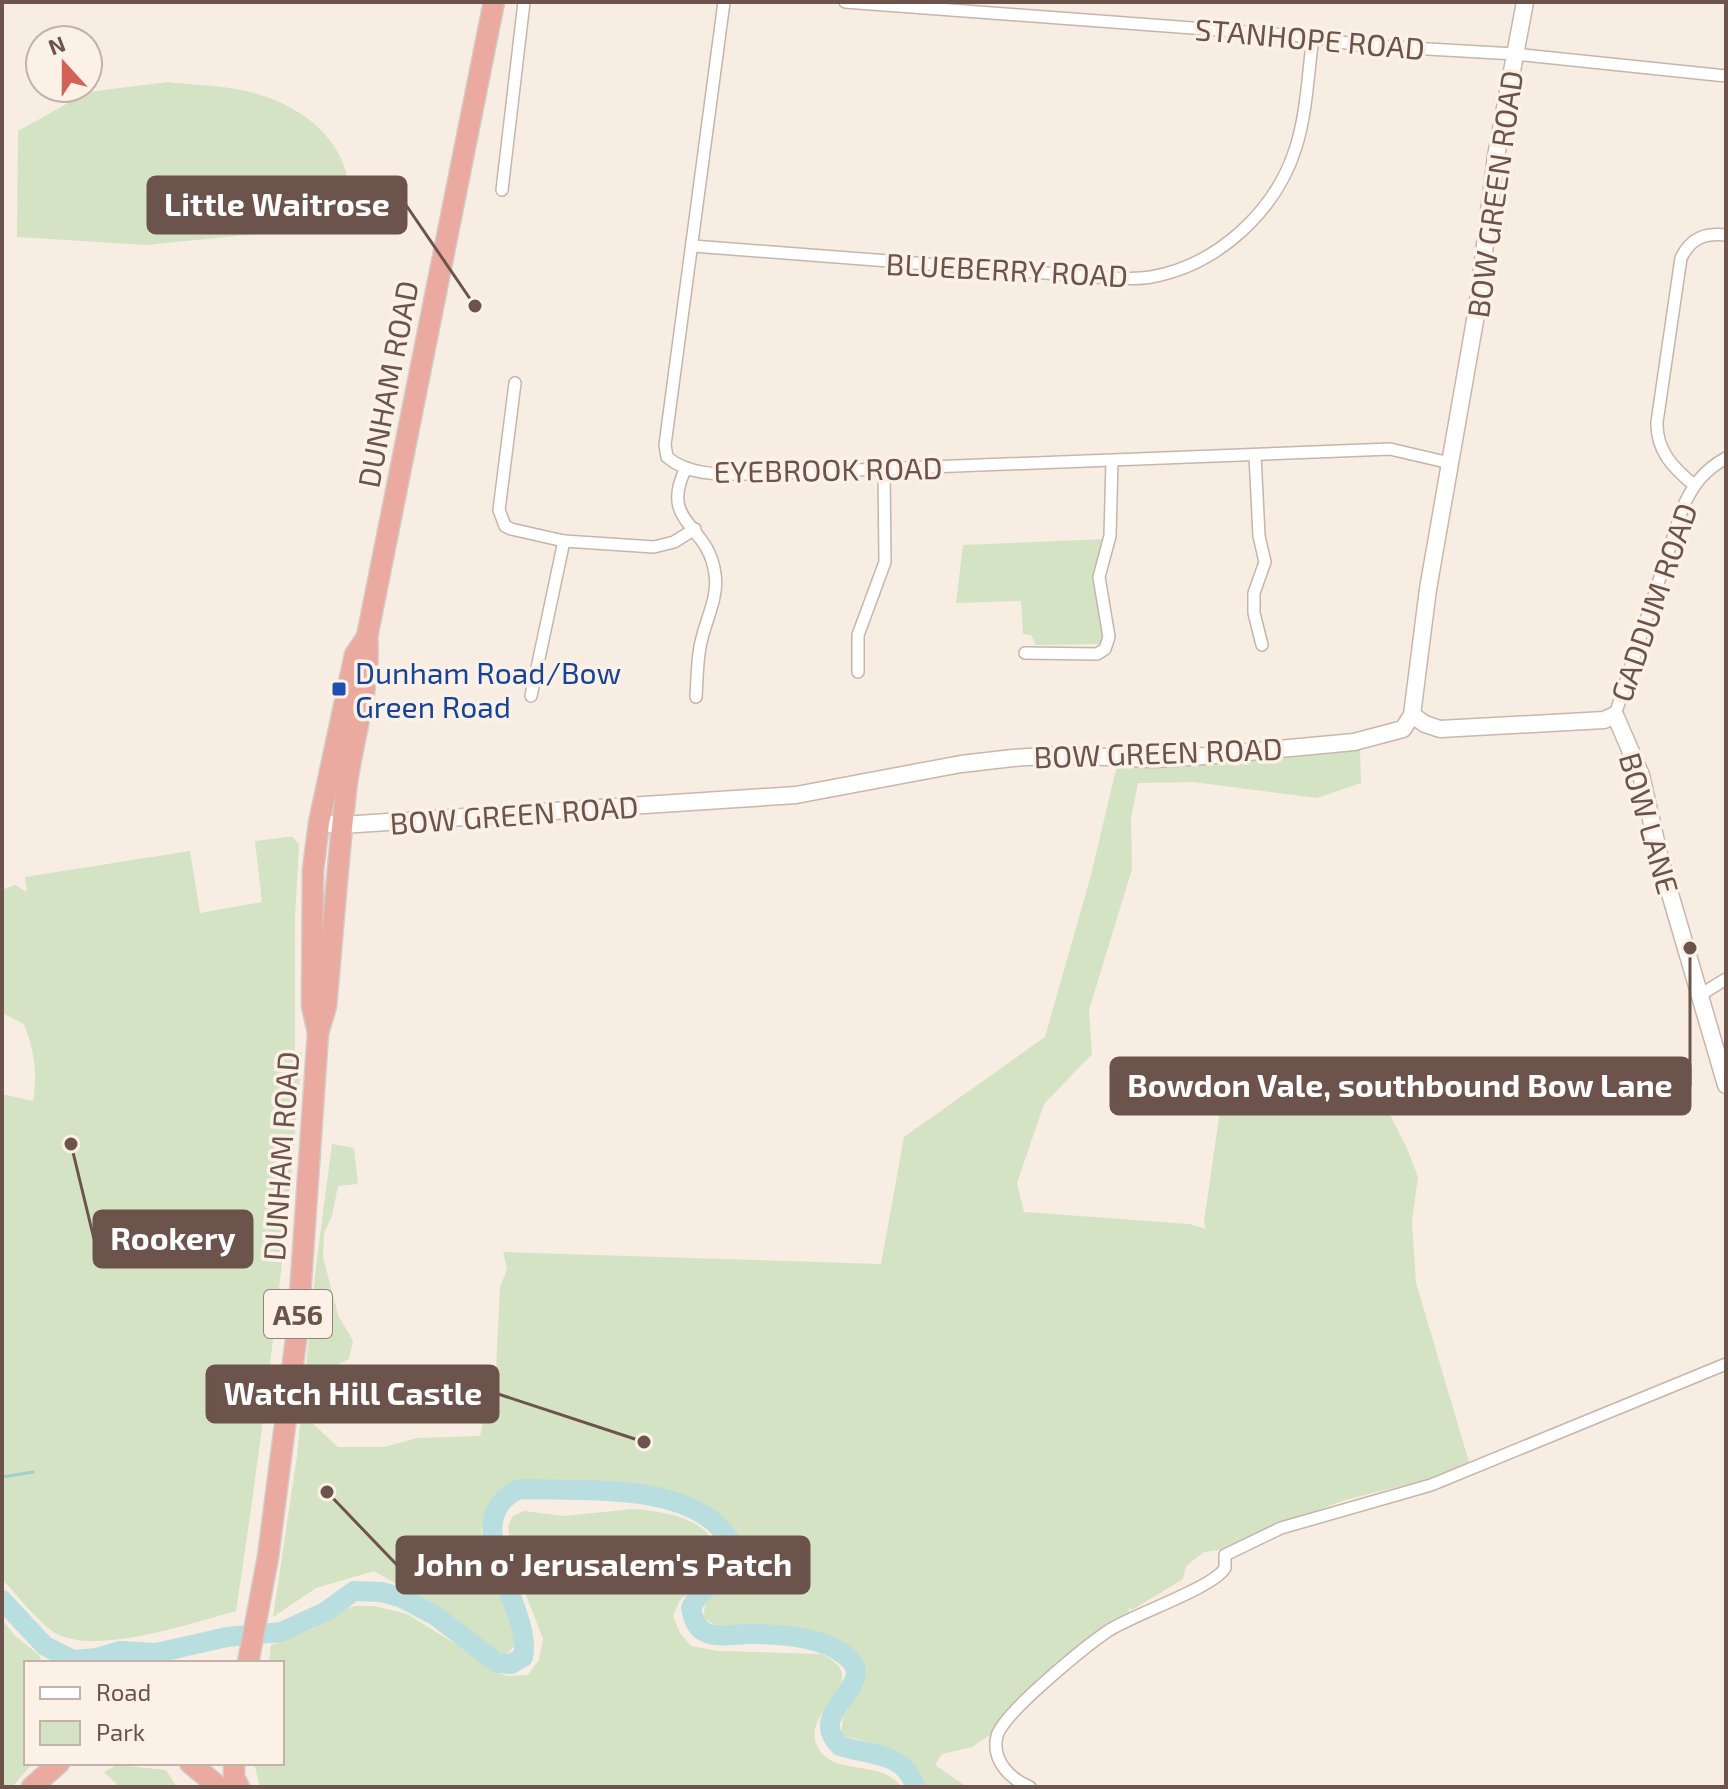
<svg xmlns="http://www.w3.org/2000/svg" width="1728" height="1789" viewBox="0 0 1728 1789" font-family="'Exo 2',sans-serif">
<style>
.green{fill:#d4e3c3}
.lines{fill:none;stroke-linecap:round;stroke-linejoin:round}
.stream{stroke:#a1cecf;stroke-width:3}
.river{stroke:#b9dedf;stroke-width:20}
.street-casing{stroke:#c7b4ab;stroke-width:14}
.secondary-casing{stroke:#ccb5ab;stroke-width:19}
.highway-casing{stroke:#d3cbc9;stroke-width:23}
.street{stroke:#fff;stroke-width:11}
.secondary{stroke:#fff;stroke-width:16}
.highway{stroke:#ebaaa0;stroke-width:20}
.transit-dot{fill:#1a4fb4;stroke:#fcf1e7;stroke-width:3}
.labels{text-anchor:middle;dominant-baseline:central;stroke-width:7;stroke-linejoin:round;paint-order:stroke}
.shield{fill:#fcf1e7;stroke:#97827a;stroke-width:2}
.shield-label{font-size:28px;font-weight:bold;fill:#6c534c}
.street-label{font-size:30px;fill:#6c534c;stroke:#fcf1e7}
.transit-label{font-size:30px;fill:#164399;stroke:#fcf1e7;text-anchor:start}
.leader{fill:none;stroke:#6c534c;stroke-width:3}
.callout-dot{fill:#6c534c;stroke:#fcf1e7;stroke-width:3}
.callout{fill:#6c534c;stroke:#6c534c;stroke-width:3}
.callout-label{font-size:32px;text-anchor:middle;font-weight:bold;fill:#fff}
</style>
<rect width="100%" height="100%" fill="#f8ede2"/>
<g class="green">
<path d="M 168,82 C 190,85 214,85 236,89 C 305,101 364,149 347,225 L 146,245 L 17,237 L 18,131 L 88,92 Z"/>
<polygon points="1106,539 1096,571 1105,633 1099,644 1036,645 1031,635 1023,634 1021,601 956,603 963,545"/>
<path d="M 1360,747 L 1361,783 L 1317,798 L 1194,782 L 1138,783 L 1131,818 L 1132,869 L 1089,1010 L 1092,1054 L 1044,1104 L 1017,1183 L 1024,1212 L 1189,1224 L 1206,1229 L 1204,1222 L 1222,1096 L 1302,1103 L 1378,1092 L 1406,1146 L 1418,1177 L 1412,1221 L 1416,1283 L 1469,1462 L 1425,1480 L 1345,1500 L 1272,1527 L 1219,1550 L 1204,1552 L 1186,1566 L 1183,1579 L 1132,1610 L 1128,1606 L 1130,1612 L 1094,1633 L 1012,1708 L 990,1735 L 972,1747 L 942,1754 L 935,1765 L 967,1787 L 922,1787 C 915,1751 872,1742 841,1736 L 843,1716 L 863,1687 L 847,1646 L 736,1637 L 703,1618 L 707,1595 L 740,1560 L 696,1503 L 561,1486 L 508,1488 L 481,1530 L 518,1642 L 505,1656 L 427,1601 L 374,1571 L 316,1588 L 273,1617 L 297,1456 L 316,1266 L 332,1144 L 354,1148 L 358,1184 L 338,1186 L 332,1216 L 324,1233 L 323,1257 L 338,1315 L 353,1341 L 349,1359 L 321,1373 L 313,1395 L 311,1422 L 338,1447 L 384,1447 L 417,1438 L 480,1436 L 496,1371 L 500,1287 L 507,1269 L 503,1252 L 881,1264 L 904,1137 L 1045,1037 L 1091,875 L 1117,765 Z"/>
<path d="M 288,837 L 293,837 L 299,845 L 295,918 L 295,1051 L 302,1053 C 287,1240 264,1426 236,1611 C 192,1623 101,1654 59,1635 C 44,1629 15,1593 2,1579 L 2,1094 L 33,1101 C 38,1073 34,1050 24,1024 L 2,1013 L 2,890 L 15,885 L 27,892 L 25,877 L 190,851 L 200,913 L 262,902 L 255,841 Z"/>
<path d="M 632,1509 C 668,1511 726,1521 716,1570 L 680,1600 L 673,1616 L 680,1633 L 691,1646 L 718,1651 L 821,1654 C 877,1680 803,1708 816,1743 C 829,1779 881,1757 901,1787 L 260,1787 L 254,1763 L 282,1763 L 282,1663 L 269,1663 L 271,1645 L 313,1629 L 344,1609 L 355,1606 L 374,1606 L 407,1614 L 462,1648 L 490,1670 L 507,1676 L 528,1675 L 539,1660 L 543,1639 L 513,1561 L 508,1526 L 513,1516 L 524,1511 L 564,1516 Z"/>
<polygon points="2,1619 14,1635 39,1655 41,1660 51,1663 26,1663 26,1763 33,1763 12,1787 2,1787"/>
<polygon points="117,1765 166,1770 177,1787 120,1787 104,1772"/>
</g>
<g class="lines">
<g class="stream">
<polyline points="2,1477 33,1472"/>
<polyline points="106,1655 107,1663"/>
</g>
<path class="river" d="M 2,1600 L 45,1646 L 73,1660 L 96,1658 L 120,1651 L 156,1653 L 227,1637 L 281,1632 L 325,1612 L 354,1591 L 381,1592 L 400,1597 L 436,1616 L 497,1663 L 511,1664 L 523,1657 C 534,1608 452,1522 519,1489 C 578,1491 672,1483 717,1525 C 728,1536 736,1546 734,1562 C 721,1580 701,1587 691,1608 C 693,1618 696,1629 707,1633 C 718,1638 737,1634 750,1634 C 776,1634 812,1636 835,1649 C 896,1682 800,1707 840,1746 C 868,1755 906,1752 915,1787"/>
<defs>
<g id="street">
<path d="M 724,2 L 665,445 L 667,457 C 690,477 725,474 753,474 L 1390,449 L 1450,463"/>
<polyline points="845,2 1313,37 1358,45 1515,54 1726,76"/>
<polyline points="502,190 524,2"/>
<path d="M 693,246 L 1096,277 C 1114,278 1133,280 1151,277 C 1218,265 1276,211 1296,147 C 1307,112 1308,72 1313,37"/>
<polyline points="515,383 499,510 505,526 511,529 564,541 654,547 674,542 695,529"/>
<polyline points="1255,455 1259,536 1265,562 1254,593 1254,613 1262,645"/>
<path d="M 686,468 C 658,524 709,523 715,574 C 719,598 704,623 700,647 C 697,663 697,681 696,697"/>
<path d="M 1694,485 C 1673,468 1656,450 1657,422 L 1681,258 C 1691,238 1704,233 1726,235"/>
<polyline points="1025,653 1097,654 1105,649 1109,637 1099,577 1110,536 1112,461"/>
<polyline points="858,672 858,635 885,562 884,469"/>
<polyline points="531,696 564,541"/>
<path d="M 1615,715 L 1683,507 C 1693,485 1704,470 1726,458"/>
<polyline points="1700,995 1726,979"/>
<path d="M 1030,1787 C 1010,1779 991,1760 997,1736 C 1003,1713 1086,1646 1108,1631 C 1134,1614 1213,1588 1225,1568 L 1225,1555 L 1281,1528 L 1431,1485 L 1726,1364"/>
</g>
<g id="secondary">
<polyline points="1412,715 1425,724 1440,729 1604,720 1615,715 1641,775 1661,863 1726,1085"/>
<polyline points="319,823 342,825 796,795 961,764 1013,758 1061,755 1153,759 1205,756 1354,742 1403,729 1412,715 1428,589 1477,309 1496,156 1525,2"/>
</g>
<g id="highway">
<polyline points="318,1032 312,1006 313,870 319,823 355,655 367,637"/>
<path d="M 248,1663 L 268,1557 L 298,1324 L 318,1033 L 326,1006 C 333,932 338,856 347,782 C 354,734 371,684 367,637 L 494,2"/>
<polyline points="190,1763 219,1787"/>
<polyline points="234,1763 234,1777 239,1787"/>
<polyline points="32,1787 59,1763"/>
</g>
</defs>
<use href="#street" class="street-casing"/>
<use href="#secondary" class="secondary-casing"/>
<use href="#highway" class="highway-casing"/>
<use href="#street" class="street"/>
<use href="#secondary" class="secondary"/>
<use href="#highway" class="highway"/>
</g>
<rect class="transit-dot" x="331" y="681" width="16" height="16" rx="4"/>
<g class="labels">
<rect class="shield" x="264" y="1290" width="68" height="48" rx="6"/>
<g class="shield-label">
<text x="298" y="1314">A56</text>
</g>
<g class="street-label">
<text transform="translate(1310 38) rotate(5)">STANHOPE ROAD</text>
<text transform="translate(1494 194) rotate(-82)">BOW GREEN ROAD</text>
<text transform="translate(1007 269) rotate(3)">BLUEBERRY ROAD</text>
<text transform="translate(387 384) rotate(-79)">DUNHAM ROAD</text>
<text transform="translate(828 469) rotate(-1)">EYEBROOK ROAD</text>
<text transform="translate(1653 602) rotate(-71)">GADDUM ROAD</text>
<text transform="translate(1158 752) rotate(-2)">BOW GREEN ROAD</text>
<text transform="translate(514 814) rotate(-4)">BOW GREEN ROAD</text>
<text transform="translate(1650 823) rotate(74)">BOW LANE</text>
<text transform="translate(280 1156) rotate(-86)">DUNHAM ROAD</text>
</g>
<g class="transit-label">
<text x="355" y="672">Dunham Road/Bow<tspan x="355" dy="34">Green Road</tspan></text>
</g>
</g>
<path class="leader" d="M475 306L406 205M1690 948L1690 1086M71 1144L94 1239M644 1442L498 1394M327 1492L397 1565"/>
<g class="callout-dot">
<circle cx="475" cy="306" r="8"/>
<circle cx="1690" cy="948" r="8"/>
<circle cx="71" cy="1144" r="8"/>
<circle cx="644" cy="1442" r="8"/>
<circle cx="327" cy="1492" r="8"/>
</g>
<g class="callout">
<rect x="148" y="177" width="258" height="56" rx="8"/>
<rect x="1111" y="1058" width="579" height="56" rx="8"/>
<rect x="94" y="1211" width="158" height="56" rx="8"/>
<rect x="207" y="1366" width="291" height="56" rx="8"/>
<rect x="397" y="1537" width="412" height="56" rx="8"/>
</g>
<g class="callout-label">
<text x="277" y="216">Little Waitrose</text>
<text x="1400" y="1097">Bowdon Vale, southbound Bow Lane</text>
<text x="173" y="1250">Rookery</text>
<text x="353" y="1405">Watch Hill Castle</text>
<text x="603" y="1576">John o' Jerusalem's Patch</text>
</g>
<rect width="1728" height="1789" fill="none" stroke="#6c534c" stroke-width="8"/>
<rect x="24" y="1661" width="260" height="104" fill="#fcf1e7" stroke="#c2b2a9" stroke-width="2"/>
<rect x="40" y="1687" width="40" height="12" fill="#ffffff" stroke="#c2b2a9" stroke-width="2"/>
<text x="96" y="1701" font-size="24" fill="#6c534c">Road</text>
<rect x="40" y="1721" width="40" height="24" fill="#d4e3c3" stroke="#c2b2a9" stroke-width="2"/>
<text x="96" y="1741" font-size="24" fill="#6c534c">Park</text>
<g transform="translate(64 64) rotate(339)"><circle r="38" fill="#fcf1e7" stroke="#c2b2a9" stroke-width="2"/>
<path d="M0-6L14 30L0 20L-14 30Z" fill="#d36156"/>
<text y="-12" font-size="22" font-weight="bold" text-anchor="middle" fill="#6c534c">N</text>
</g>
</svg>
